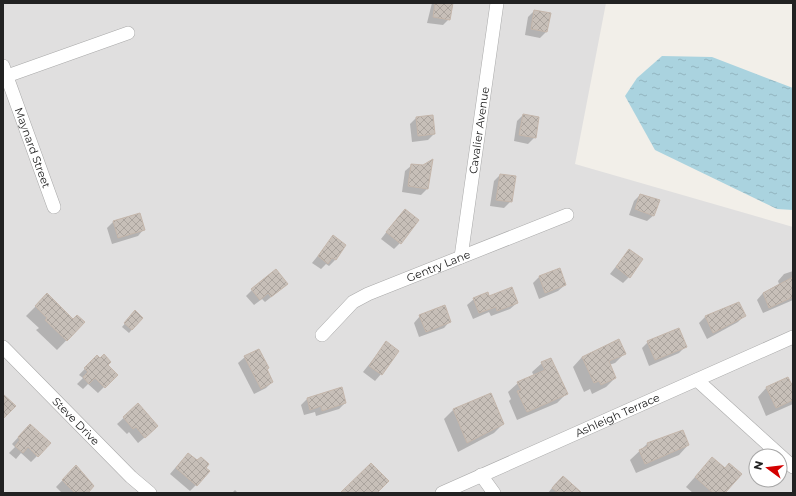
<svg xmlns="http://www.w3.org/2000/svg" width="796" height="496" viewBox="0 0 796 496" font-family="Montserrat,sans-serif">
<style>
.residential{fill:#e0dfdf;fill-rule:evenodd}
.water{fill:url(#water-ripples)}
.shadow{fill:#0003}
.building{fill:url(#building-cross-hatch);stroke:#c4b6ab}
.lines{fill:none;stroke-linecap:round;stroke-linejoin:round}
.street-casing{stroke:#a9a9a9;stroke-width:14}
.street{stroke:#fff;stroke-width:13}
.labels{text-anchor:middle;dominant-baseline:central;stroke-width:3;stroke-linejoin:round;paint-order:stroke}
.street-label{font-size:11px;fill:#222;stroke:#fff}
</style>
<defs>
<pattern id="water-ripples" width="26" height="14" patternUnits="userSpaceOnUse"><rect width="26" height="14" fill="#aad3df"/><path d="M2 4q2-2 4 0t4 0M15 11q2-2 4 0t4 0" fill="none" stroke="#92b5bf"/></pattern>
<pattern id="building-cross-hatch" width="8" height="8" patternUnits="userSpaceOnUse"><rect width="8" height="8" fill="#c7bfb8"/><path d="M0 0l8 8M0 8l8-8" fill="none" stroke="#aba49e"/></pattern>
</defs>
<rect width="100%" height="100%" fill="#f2efe9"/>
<path class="residential" d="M 3,3 L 606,3 L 575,164 L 793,227 L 793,493 L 3,493 ZM 756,456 L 780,456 L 780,480 L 756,480 Z"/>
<polygon class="water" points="662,56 712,57 793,88 793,210 777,209 655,150 625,96 637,78"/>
<g class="shadow">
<polygon points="432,3 452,3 449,19 443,25 427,23"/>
<polygon points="534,11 546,32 540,38 525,35 528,17"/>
<polygon points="523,115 535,137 528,144 514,141 517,121"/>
<polygon points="416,118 434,134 428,140 412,142 410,124"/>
<polygon points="412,165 427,189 421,195 402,192 405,171"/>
<polygon points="500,175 511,201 504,208 490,206 494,181"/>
<polygon points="640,195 654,215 647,221 629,215 634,201"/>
<polygon points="139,214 144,229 138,236 112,244 107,228 113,222"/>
<polygon points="399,216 400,243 394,249 381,239"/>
<polygon points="333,237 345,245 335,260 329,266 326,264 321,269 312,263"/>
<polygon points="629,250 629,277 623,283 610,274"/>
<polygon points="559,270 565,285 558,291 539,299 533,283 539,277"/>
<polygon points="793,271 793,300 763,313 757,300 763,293 779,284 778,281 784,274"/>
<polygon points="252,290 280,290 265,302 262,299 254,305 246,296"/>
<polygon points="47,295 73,320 84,322 57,350 36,330 39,328 26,316"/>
<polygon points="488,297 517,303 510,309 491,316 489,312 473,319 467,305 474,299"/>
<polygon points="724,308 745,315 738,322 707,339 699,323 705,317"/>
<polygon points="132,315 142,318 129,333 122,327"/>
<polygon points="420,316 450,321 444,328 419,337 414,323"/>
<polygon points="619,341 625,353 615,363 609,365 615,378 606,387 592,394 590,389 584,392 573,367 582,357"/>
<polygon points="648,342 686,346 679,353 649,366 642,348"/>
<polygon points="386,343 381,374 375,381 363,372"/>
<polygon points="97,356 116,375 98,393 88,384 83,389 77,384 83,378 79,375"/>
<polygon points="245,357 272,382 266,388 254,394 238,363"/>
<polygon points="542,363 566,394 557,403 517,420 509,401 511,399 508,392 518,383 534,376 532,372"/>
<polygon points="793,383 793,404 766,416 758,397 767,387"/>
<polygon points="490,394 503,424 494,433 458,452 444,419 453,410"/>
<polygon points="307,399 345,403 339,409 316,416 315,412 304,415 301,405"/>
<polygon points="138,405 151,432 138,443 129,432 127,434 117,424"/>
<polygon points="24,431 37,456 31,462 21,453 16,459 9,453 15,447 12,444"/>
<polygon points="666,436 667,438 688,445 679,455 636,473 630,460 647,444"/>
<polygon points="182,460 196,485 190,491 170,474"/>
<polygon points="76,466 85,475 83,477 86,493 62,493 56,487"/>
<polygon points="703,468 724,493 693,493 686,487"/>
<polygon points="556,483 581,493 548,493"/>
<polygon points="235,490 238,493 232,493"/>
</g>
<g class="building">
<polygon points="435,3 453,3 450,20 433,17"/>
<polygon points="534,10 551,13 547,32 531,29"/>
<polygon points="523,114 539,117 536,138 519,135"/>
<polygon points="433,115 435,134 418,136 416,117"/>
<polygon points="433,159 428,189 408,186 411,164 423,165"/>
<polygon points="500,174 516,176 512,202 496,200"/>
<polygon points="640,194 660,200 654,216 635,209"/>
<polygon points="405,209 419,220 401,244 386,232"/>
<polygon points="140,213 145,230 118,238 113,221"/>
<polygon points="333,235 346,245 336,260 332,258 328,264 318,256"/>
<polygon points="629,249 643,259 630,278 616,267"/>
<polygon points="560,268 566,285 545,293 539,276"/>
<polygon points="276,269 288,284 271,297 268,293 260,300 251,289"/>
<polygon points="793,277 793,297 769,308 763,293"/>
<polygon points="512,287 518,303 497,311 496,307 479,313 473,298 488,292 489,296"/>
<polygon points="47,293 73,319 77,315 85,322 67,341 45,320 47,318 35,306"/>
<polygon points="739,302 746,316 713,333 705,316"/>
<polygon points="445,305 451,322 426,332 419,315"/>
<polygon points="135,310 143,318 132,330 124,323"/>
<polygon points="679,328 687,347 655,360 647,341"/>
<polygon points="619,339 626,354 609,361 616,378 601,385 599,381 594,383 582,357"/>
<polygon points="386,341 399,351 382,375 369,366"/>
<polygon points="259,349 269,368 267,369 273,382 261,389 244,356"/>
<polygon points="104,354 111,362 108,365 118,375 105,388 95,378 89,384 83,377 88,372 84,368 97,355 100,358"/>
<polygon points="551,358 568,394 527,412 517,391 521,390 517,382 545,370 541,362"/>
<polygon points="788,377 793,387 793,400 776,408 766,387"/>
<polygon points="342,387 346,403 322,411 321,406 310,410 307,398"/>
<polygon points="491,393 504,424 467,443 453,409"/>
<polygon points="3,394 16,406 3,419"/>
<polygon points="138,403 158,426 145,438 136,427 133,429 123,417"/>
<polygon points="30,424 51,443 38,457 28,447 23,453 15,446 20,440 18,437"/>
<polygon points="683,430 689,445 645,464 639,450 648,446 647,443"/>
<polygon points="188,453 197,460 201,457 209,464 206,468 210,471 197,486 176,468"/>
<polygon points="712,457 725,468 729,463 742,474 725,493 713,493 695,477"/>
<polygon points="371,463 389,481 377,493 340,493"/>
<polygon points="76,465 94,486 88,493 75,493 62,480"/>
<polygon points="563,476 582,493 558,493 552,488"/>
</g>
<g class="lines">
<defs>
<g id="street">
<path id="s1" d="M 3,66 L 54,207"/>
<polyline points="7,76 128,33"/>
<path id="s2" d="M 461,257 L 497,3"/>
<path id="s3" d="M 322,335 L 353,302 L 368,294 L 567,215"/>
<path id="s4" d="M 3,347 L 131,477 L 150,493"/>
<polyline points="697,380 793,467"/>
<polyline points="481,475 494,493"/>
<path id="s5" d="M 442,493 L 793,337"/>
</g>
</defs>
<use href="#street" class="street-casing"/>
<use href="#street" class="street"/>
</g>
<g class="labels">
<g class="street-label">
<text stroke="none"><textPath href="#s2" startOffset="128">Cavalier Avenue</textPath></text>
<text stroke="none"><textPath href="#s1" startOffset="87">Maynard Street</textPath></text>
<text stroke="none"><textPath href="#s3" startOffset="138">Gentry Lane</textPath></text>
<text stroke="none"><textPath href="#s5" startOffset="192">Ashleigh Terrace</textPath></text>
<text stroke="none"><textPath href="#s4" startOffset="104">Steve Drive</textPath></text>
</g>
</g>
<rect width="796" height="496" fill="none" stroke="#222222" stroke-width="8"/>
<g transform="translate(768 468) rotate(285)"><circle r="19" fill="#ffffff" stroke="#a7a7a7"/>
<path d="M0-3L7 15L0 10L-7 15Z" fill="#d40000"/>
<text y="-6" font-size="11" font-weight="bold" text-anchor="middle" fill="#222222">N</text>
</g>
</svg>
